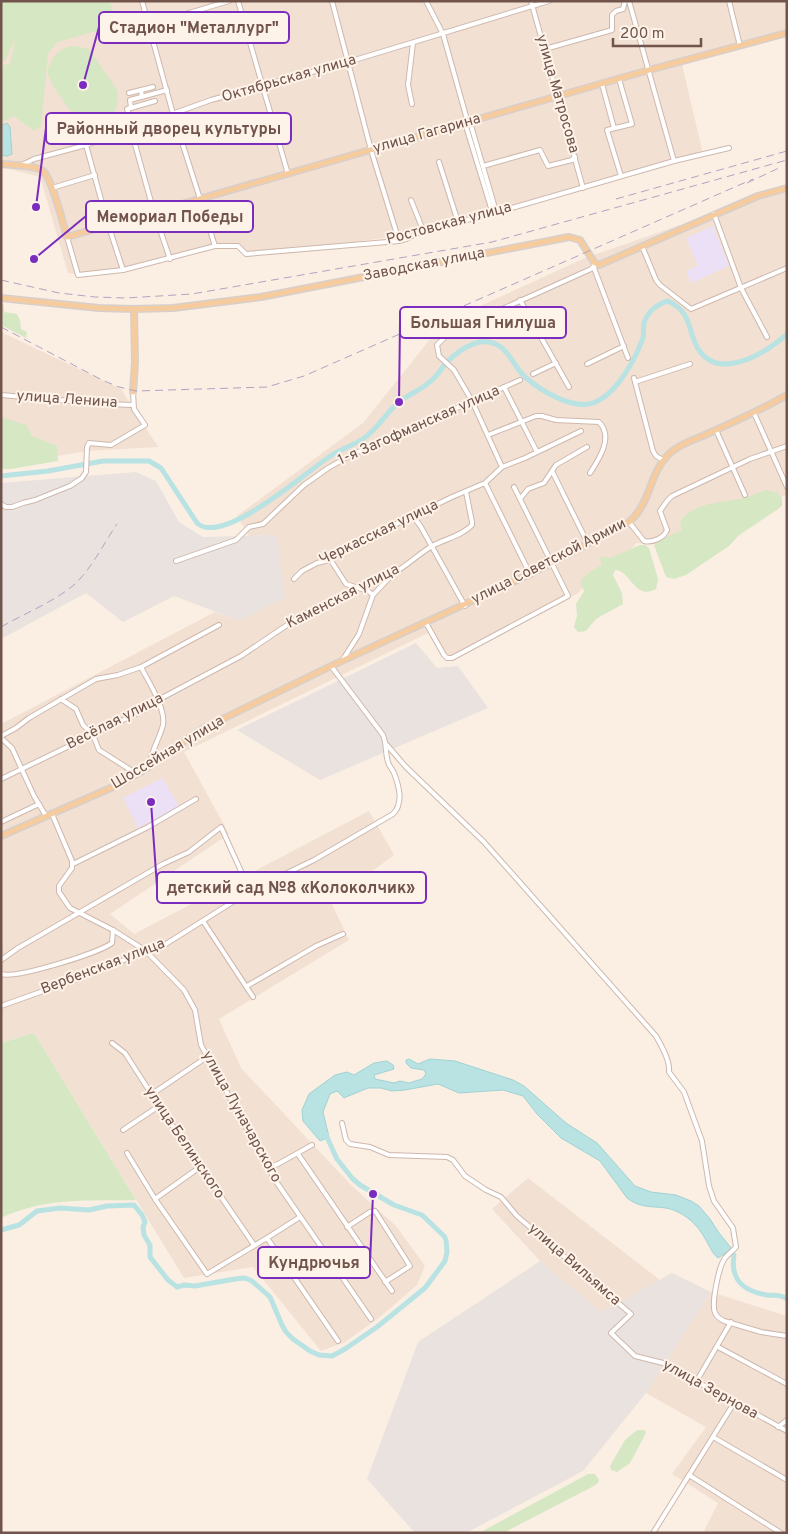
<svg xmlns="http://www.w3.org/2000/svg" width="788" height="1534" viewBox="0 0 788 1534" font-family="Overpass,sans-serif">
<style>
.residential{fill:#f2e0d2}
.industrial{fill:#eae2de}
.education{fill:#ece0f7}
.green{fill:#d6e7c3}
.water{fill:#b9e2e3;stroke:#a0d2d4}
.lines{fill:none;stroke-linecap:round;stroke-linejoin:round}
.river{stroke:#b9e2e3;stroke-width:5}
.minor-casing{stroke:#ceb8ad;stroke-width:6}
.major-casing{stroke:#d7cfcd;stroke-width:8}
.minor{stroke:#fff;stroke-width:4}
.major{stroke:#f6cc9f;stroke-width:5}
.rail{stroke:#b1a3c3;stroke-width:1;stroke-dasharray:8 5;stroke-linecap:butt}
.labels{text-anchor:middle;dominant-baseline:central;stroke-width:4;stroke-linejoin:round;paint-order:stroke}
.street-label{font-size:15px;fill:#71544b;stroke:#fef3e9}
.leader{fill:none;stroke:#7b2cbf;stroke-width:2}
.callout-dot{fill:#7b2cbf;stroke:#fef3e9;stroke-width:2}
.callout{fill:#fef3e9;stroke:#7b2cbf;stroke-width:2}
.callout-label{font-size:16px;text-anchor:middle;font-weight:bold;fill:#71544b}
</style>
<rect width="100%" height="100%" fill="#fbefe3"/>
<g class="residential">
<polygon points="1,1 787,1 787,31 681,60 703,154 412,234 246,257 238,246 212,246 151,263 80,275 68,273 40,177 1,167"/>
<polygon points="775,192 787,192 787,494 784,496 741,499 681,536 655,544 637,543 621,558 596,574 578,593 466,652 445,660 428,633 184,752 229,834 110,914 134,934 369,811 394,855 331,902 349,940 219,1019 241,1068 351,1185 396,1226 425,1266 417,1285 380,1317 345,1342 321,1351 253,1267 184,1278 34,1033 1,1043 1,724 215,612 240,621 277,535 249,536 237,516 363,423 443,323 585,258"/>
<polygon points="1,332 121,389 158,447 88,451 1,465"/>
<polygon points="528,1178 660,1280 601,1312 540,1261 492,1209"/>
<polygon points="711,1292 787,1316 787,1533 707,1533 704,1531 718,1503 672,1474 706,1427 646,1393"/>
</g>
<g class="industrial">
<polygon points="136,472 156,481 179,522 203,537 277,535 285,598 240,621 174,596 123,622 86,593 1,639 1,483"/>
<polygon points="416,643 437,668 458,666 488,708 320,780 237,730"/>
<polygon points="540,1261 601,1312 672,1273 711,1292 646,1393 583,1471 466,1533 415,1533 367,1479 418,1342"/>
</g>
<g class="education">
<polygon points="713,226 729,266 691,283 686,271 698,266 686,238"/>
<polygon points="162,778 179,806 138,828 123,798"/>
</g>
<g class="green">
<polygon points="1,1 110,1 113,10 103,29 57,42 48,54 41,126 34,131 14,116 1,123 1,64 6,65 10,64 15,42 13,38 14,41 5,61 1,62"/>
<path d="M 75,46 L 89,49 L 117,90 C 121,106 111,124 92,123 C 87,123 82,120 77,119 C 70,110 49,83 48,73 C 48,67 51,60 55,56 C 60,49 67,47 75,46 Z"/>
<polygon points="1,304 4,305 4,312 17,314 20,320 21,329 27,332 26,338 1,325"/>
<polygon points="1,417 26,425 32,436 57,446 58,461 11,469 1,469"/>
<path d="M 767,490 L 778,493 L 782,498 L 782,506 L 778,509 L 738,536 L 729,546 L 686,575 L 674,579 L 666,577 L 654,545 L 660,540 L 682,530 L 680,522 C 694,501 723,503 745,498 C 752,496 759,492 767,490 Z"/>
<path d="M 640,545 L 645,545 L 649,548 L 658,579 L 656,589 C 634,601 631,570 615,570 L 613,575 L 622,593 L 623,604 L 596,619 L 586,631 L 578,632 L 574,627 L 577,616 L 576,604 L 584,591 L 581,584 L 581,580 L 590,572 L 602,565 L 600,558 L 601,556 L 610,558 Z"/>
<path d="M 34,1033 L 136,1200 C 89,1201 45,1197 1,1218 L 1,1043 Z"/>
<polygon points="637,1430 644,1430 646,1433 630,1463 617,1472 611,1470 610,1466 625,1440"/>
<polygon points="588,1474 595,1474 599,1480 598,1483 592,1487 503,1533 479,1533"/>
</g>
<g class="water">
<polygon points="7,123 10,127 12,154 7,156 1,155 1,126"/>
<path d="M 409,1059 L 418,1064 L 430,1059 L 455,1061 L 513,1080 L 524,1086 L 566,1123 L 597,1143 L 635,1186 L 651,1192 L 676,1195 L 691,1201 L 699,1206 L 710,1219 L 719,1233 L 732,1249 L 718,1258 C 713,1254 711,1249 707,1242 C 700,1229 692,1219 678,1212 C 661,1203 645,1212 627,1198 L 600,1161 L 561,1138 L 537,1114 L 523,1096 L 503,1090 L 459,1093 L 438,1084 L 405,1090 L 392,1091 L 381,1088 L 368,1088 L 346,1097 L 344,1098 L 337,1091 L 330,1094 L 323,1112 L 329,1137 L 320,1141 L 303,1121 L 302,1110 L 309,1094 L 335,1075 L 347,1072 L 354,1075 L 374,1063 L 387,1061 L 393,1065 L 394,1069 L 374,1075 L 375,1079 L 394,1083 L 400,1081 L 409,1083 L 422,1079 L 426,1074 L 424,1070 L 411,1068 L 406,1063 L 406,1060 Z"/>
</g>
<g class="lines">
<g class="river">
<path d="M 1,476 L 48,471 L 103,461 L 149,461 L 161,468 L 197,523 C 223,547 308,470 332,455 C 343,448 358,444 368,435 C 380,425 388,411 399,402 C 409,394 421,390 431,381 C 437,376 441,370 445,364 C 453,355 468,344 480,342 C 507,339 510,363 525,377 C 541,391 573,410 593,403 C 616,395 635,360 643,338 C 644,334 643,328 644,323 C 647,312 657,304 668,301 C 691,312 687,327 697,347 C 717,383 767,353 787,334"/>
<polyline points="1,1230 19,1225 37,1211 60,1208 89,1210 107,1206 134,1205 142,1215 145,1222 143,1227 144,1235 150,1245 150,1257 168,1280 177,1287 184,1285 195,1286 235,1279 245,1278 252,1281 270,1297 282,1325 286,1332 293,1339 310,1351 319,1355 332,1356 345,1349 377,1327 425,1288 445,1261 447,1252 446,1240 444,1236 422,1215 394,1205 360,1185 352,1178 337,1159 325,1133"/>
<path d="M 734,1255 C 730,1280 743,1291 767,1295 C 775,1296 780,1294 787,1299"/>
</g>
<defs>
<g id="minor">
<polyline points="142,1 173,114 215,246"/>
<polyline points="238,1 288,174"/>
<polyline points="332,1 371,150 399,241"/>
<polyline points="426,1 443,34 466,116 465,123 491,208 488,215"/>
<polyline points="531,1 583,188"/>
<polyline points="629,1 674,161"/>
<polyline points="729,1 740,46"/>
<polyline points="115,34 149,25 229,1"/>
<polyline points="545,49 612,30 612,15 616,11 623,9 625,1"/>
<polyline points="619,79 632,124 607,130 621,176"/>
<polyline points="602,84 614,128"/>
<polyline points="129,93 141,90"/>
<polyline points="142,97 141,90 153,87"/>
<polyline points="412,104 408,85 413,43"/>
<polyline points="131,108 155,101"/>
<polyline points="470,122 495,208 498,212"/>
<polyline points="134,129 127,109 131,108 130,100 167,90"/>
<polyline points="131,130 153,209 170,259"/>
<polyline points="86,145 107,221 123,270"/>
<polyline points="439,162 458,222"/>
<polyline points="22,165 34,159 86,145 211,100 348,62 549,1"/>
<polyline points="483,166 540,150 548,166 572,160 575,157"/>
<polyline points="52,188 95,175"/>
<polyline points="411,200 423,230"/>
<polyline points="714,214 741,288 767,337"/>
<polyline points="67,237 78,275 123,270 215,246 238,246 246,254 399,241 406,239 423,230 488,215 674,161 729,148"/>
<polyline points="642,246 656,280 660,285 691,309 787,268"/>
<polyline points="594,268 628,358"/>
<polyline points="520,300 569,387"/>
<polyline points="587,364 624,346"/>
<polyline points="533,374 556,363"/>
<polyline points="634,378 653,451 656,456 663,460"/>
<polyline points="635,382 690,364"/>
<polyline points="504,387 537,452"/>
<polyline points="1,395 106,404 133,405"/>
<polyline points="754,413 787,487"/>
<polyline points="716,430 745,495"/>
<path d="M 488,435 L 536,416 L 542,416 L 556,420 L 599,422 C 614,437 599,459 590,473"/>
<polyline points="502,467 472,401 454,370 439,356 437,345 449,333 591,269 596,264"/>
<polyline points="552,471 588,544"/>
<polyline points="485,483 530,574"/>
<polyline points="520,499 528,489 544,483 556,465 587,447"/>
<polyline points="1,504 6,507 12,507 23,503 35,500 70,486 82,478 86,472 87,447 89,443 111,445 145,425 134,409 133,392"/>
<polyline points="413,516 421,527 465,606"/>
<path d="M 629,522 L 644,541 C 652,543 664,538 667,530 L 660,511 L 667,501 L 672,496 L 750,459 L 787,446"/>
<polyline points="330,559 346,584 368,591 373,595"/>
<polyline points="176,561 236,540 249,527 263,524 304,485 328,468 351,455 520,380"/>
<polyline points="294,579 302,571 317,563 329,560 349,547 452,497 485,483 502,467 525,458 581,431"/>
<polyline points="426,623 444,655 447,658 452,658 568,596 514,487"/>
<polyline points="342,661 359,634 373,595 393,574"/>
<path d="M 141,667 C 148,681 166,708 163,725 C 160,738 150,752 150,766"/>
<polyline points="61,699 76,709 83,725 93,735 99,750 137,774"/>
<polyline points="1,736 16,728 29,718 96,679 118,675 141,667 219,625"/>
<polyline points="1,738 12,748 34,796 46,816"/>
<path d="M 387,745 L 406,767 L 484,842 L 656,1036 C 662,1047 670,1060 669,1072 L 684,1092 L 702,1141 L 709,1186 L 714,1201 L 733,1228 L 736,1247 C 733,1251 728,1254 725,1258 C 719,1266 711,1303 715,1313 C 717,1317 720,1319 724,1321 L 761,1332 L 787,1336"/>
<path d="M 1,779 L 152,706 L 158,700 L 241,656 L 299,617 L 378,578 C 400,575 415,555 434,545 C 446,539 463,535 472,525 L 472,522 L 466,492"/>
<polyline points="52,814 72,861 72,868 59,886 59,892 70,908 113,930 146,951 184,990 195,1010 201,1045 275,1180 371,1319"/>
<polyline points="1,822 39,804"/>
<polyline points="73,864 148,827 196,799"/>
<polyline points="203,921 253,997"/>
<polyline points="1,960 18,948 163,864 189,852 221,827 250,891"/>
<path d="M 1,974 C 16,979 99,953 112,943 L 113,930"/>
<polyline points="247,986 316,946 343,934"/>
<path d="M 1,1006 L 77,979 L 146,951 L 158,949 L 250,891 L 314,860 L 393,814 C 404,803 399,786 394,773 C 392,769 389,766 388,762 C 385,753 387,745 383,735 L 331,666"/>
<polyline points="112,1043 125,1053 159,1106 254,1245"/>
<polyline points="152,1094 207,1057"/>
<polyline points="342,1123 346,1140 350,1144 370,1147 389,1155 447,1157 453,1160 465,1176 486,1190 501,1197 517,1216 631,1314 611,1333 635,1356 663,1363 787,1431"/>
<polyline points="123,1130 159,1106"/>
<polyline points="127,1153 155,1199 207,1274 267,1238 300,1217"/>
<polyline points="298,1154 392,1291"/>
<polyline points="269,1167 278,1164 312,1145"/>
<polyline points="155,1199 200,1167"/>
<polyline points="347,1227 370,1212 375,1211 377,1214 410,1266 385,1282"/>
<polyline points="267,1238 338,1341"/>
<polyline points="718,1347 787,1384"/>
<polyline points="696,1382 731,1322"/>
<polyline points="778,1427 787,1420"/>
<polyline points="713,1437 787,1480"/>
<polyline points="689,1475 781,1533"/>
<polyline points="653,1533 734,1403"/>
</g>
<g id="major">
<path d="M 1,164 C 12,165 35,165 43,171 C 52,178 63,224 67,237 L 649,70 L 787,33"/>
<polyline points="1,298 99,308 133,309 173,308 261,297 569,237 580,240 594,262 599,265 758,196 787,188"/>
<polyline points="133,392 135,362 134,309"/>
<path d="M 1,836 L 113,787 L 141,772 L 202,729 L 331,666 L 530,574 L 629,522 C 651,503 649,475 667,456 C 677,445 694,440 707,434 C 734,422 761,410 787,395"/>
</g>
</defs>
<use href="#minor" class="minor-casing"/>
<use href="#major" class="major-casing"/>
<use href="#minor" class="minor"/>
<use href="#major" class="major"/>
<g class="rail">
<polyline points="747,183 779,168"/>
<polyline points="616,199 787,151"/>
<polyline points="1,280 59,293 95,297 126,298 192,294 492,242 787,160"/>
<polyline points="1,327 102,380 119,387 136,391 267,387 304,376 753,179"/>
<path d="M 1,627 C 25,613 54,602 75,584 C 92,568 104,543 117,524"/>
</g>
</g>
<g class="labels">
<g class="street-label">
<text transform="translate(289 79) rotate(-16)">Октябрьская улица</text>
<text transform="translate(557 94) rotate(74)">улица Матросова</text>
<text transform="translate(427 134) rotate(-16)">улица Гагарина</text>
<text transform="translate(449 224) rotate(-15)">Ростовская улица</text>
<text transform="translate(424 265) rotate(-11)">Заводская улица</text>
<text transform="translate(67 400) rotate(4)">улица Ленина</text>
<text transform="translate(419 426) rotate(-24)">1-я Загофманская улица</text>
<text transform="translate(379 533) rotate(-26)">Черкасская улица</text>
<text transform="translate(549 562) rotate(-27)">улица Советской Армии</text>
<text transform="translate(343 597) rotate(-27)">Каменская улица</text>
<text transform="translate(115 722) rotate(-27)">Весёлая улица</text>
<text transform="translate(168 753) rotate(-31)">Шоссейная улица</text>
<text transform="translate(103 967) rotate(-21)">Вербенская улица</text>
<text transform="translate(241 1117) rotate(61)">улица Луначарского</text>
<text transform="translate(184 1143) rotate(56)">улица Белинского</text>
<text transform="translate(574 1265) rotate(41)">улица Вильямса</text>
<text transform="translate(710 1390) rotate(29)">улица Зернова</text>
</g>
</g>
<path class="leader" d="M83 85L99 27M36 207L46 128M34 259L86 216M399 402L400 322M151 802L157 887M373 1194L370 1263"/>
<g class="callout-dot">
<circle cx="83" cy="85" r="5"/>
<circle cx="36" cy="207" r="5"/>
<circle cx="34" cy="259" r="5"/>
<circle cx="399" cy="402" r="5"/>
<circle cx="151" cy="802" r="5"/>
<circle cx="373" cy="1194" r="5"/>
</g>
<g class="callout">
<rect x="99" y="12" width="190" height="31" rx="5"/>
<rect x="46" y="113" width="245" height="31" rx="5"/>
<rect x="86" y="201" width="167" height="31" rx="5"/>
<rect x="400" y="307" width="166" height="31" rx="5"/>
<rect x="157" y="872" width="269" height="31" rx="5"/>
<rect x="258" y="1247" width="112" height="31" rx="5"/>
</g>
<g class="callout-label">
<text x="194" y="33">Стадион "Металлург"</text>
<text x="169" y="134">Районный дворец культуры</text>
<text x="170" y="222">Мемориал Победы</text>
<text x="483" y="328">Большая Гнилуша</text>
<text x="291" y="893">детский сад №8 «Колоколчик»</text>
<text x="314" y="1268">Кундрючья</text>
</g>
<rect width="788" height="1534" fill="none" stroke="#71544b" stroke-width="5"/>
<path d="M613 38v8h88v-8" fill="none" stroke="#71544b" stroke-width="2.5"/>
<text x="620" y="38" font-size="15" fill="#71544b" stroke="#fef3e9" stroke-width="4" paint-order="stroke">200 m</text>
</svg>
